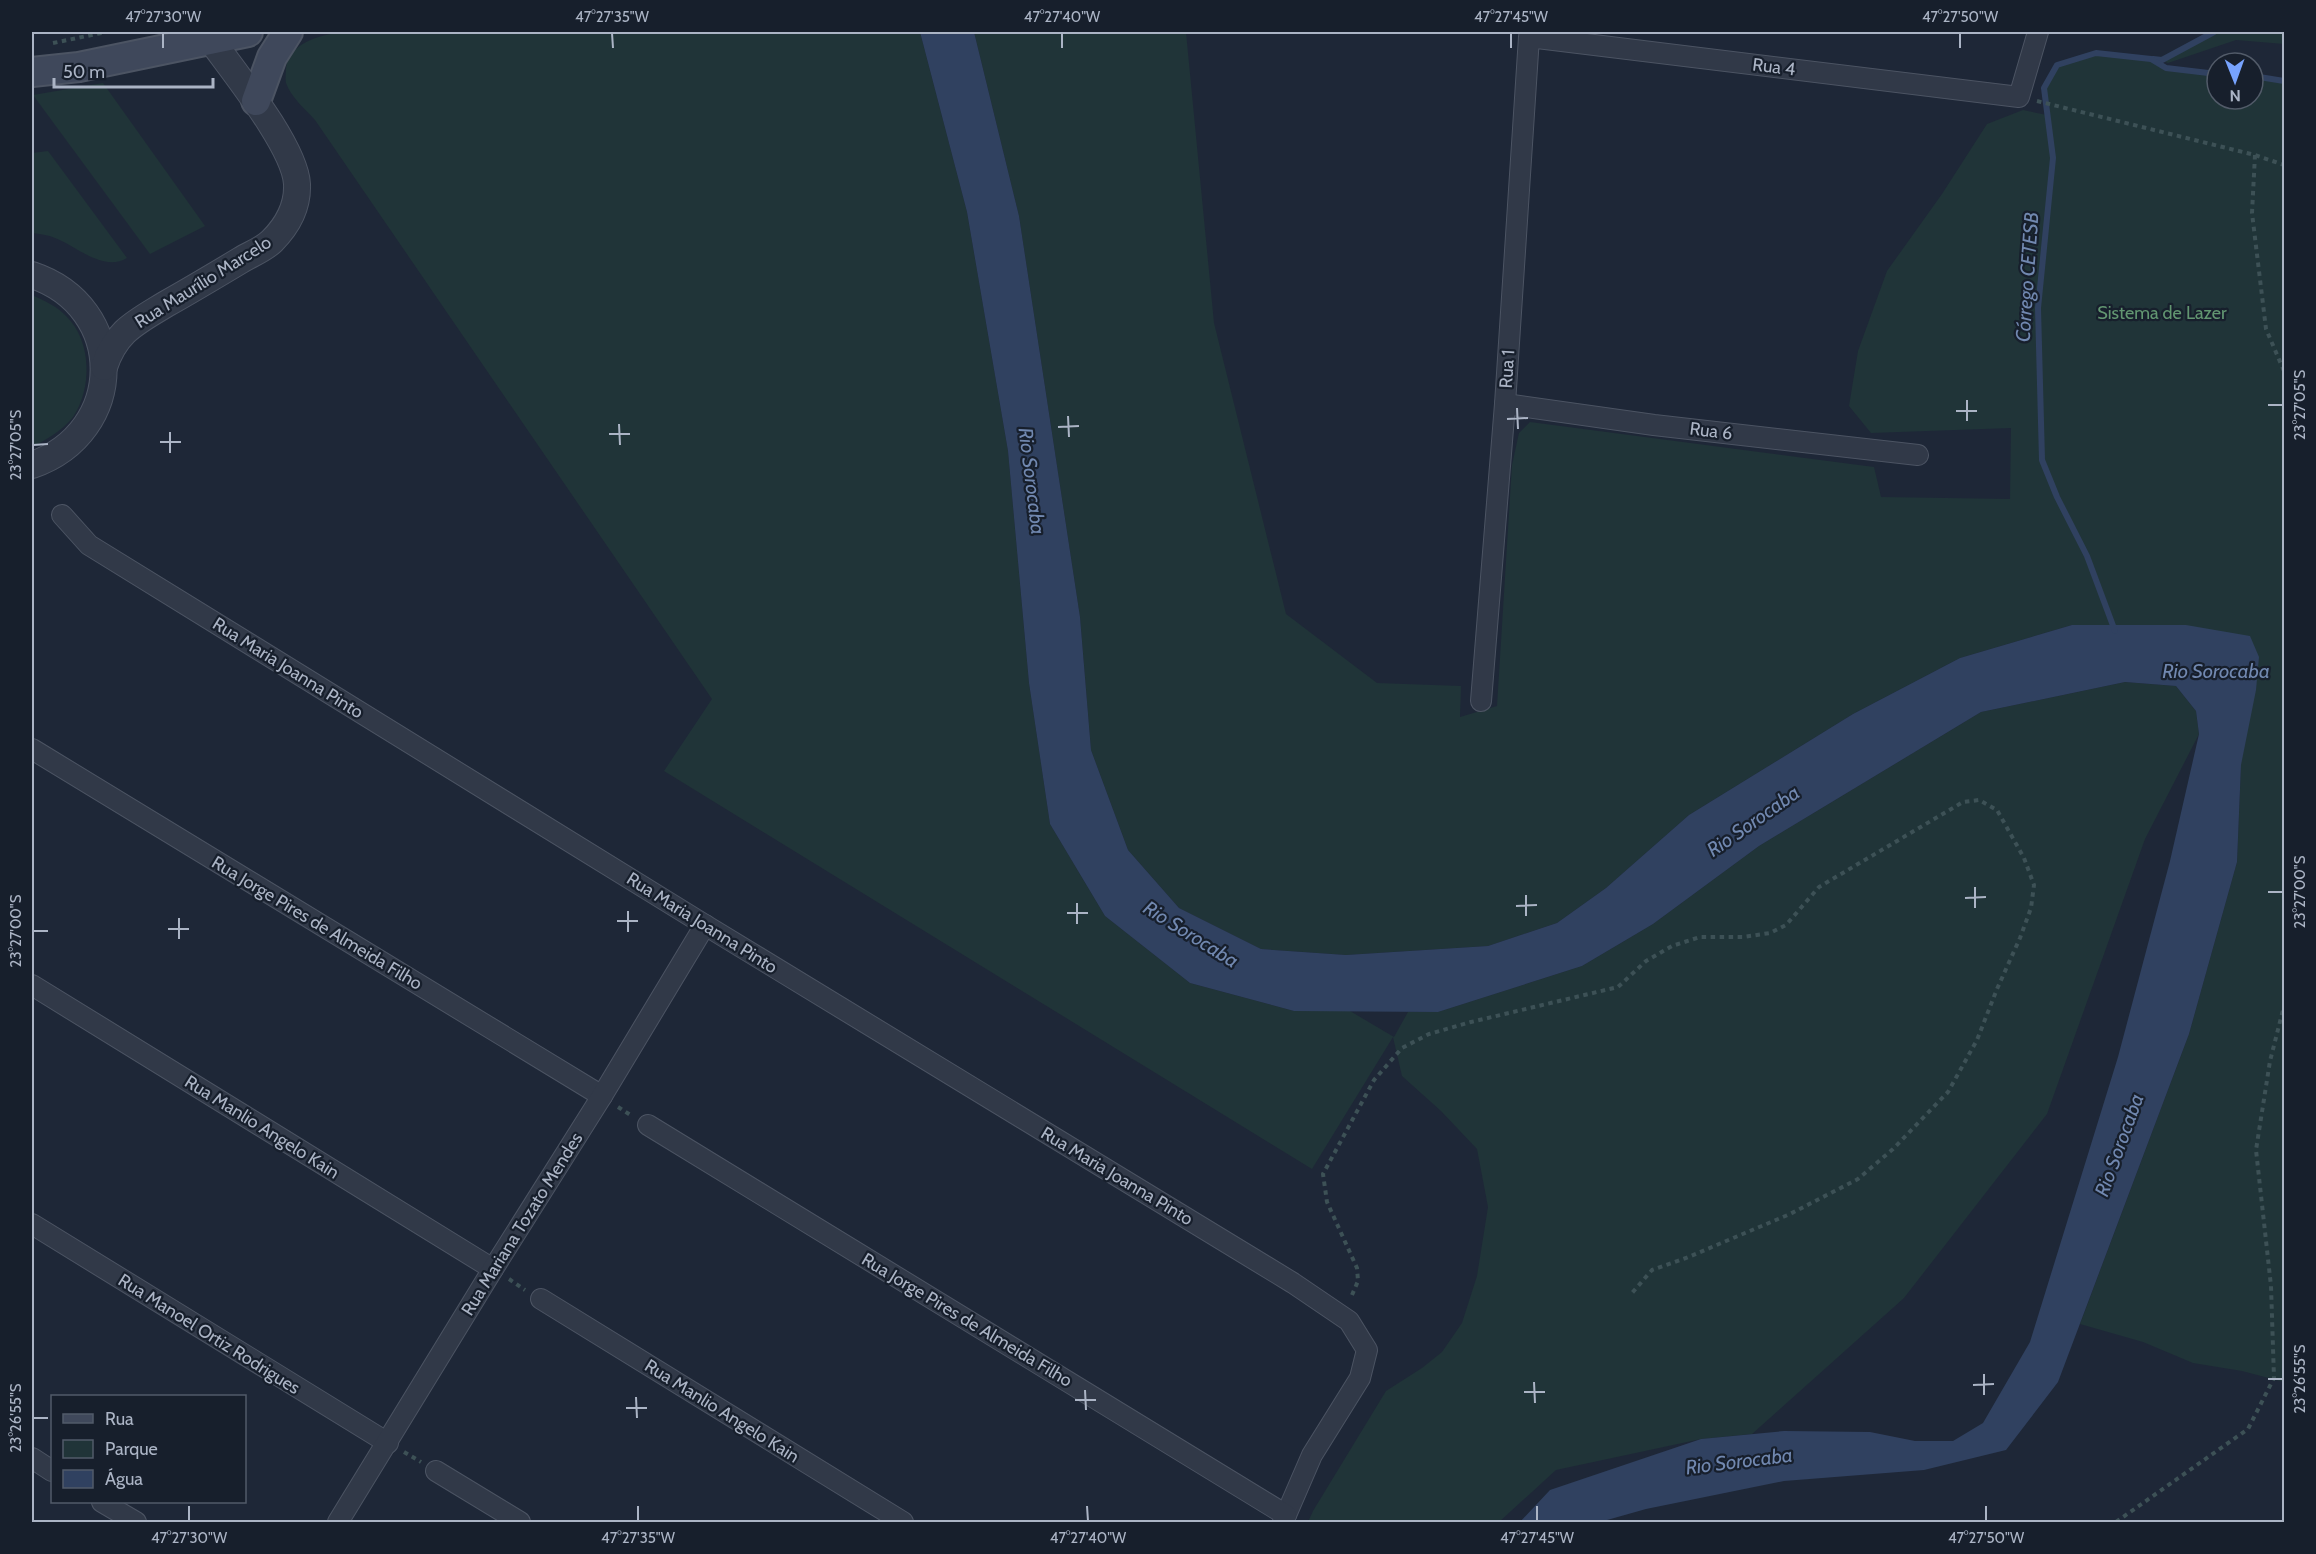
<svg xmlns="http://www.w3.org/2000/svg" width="2316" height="1554" viewBox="0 0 2316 1554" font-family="Cabin,sans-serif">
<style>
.green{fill:#203438}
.water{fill:#304160}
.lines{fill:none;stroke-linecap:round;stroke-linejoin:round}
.stream{stroke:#304160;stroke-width:6}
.minor-casing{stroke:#4c5463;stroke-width:22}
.tertiary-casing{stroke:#4c5463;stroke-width:28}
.secondary-casing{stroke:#4c5463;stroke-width:32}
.path{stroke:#3d5156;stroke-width:4;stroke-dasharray:4.5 4.5;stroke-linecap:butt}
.minor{stroke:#313948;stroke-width:20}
.tertiary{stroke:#313948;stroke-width:26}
.secondary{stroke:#3f485b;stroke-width:28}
.ticks{fill:none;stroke:#abb4c5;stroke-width:2}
.labels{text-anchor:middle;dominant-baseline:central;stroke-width:4.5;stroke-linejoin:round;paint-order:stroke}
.street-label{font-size:18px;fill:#abb4c5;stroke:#171f2c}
.park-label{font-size:18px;fill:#629671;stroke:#171f2c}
.water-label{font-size:20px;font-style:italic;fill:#7188b0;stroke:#171f2c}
.neatline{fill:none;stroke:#abb4c5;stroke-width:2}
.ticks-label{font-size:15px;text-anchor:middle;fill:#abb4c5}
</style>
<rect width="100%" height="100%" fill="#1e2737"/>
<g class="green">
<path d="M 340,32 L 920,32 L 967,212 L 1008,451 L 1029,683 L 1050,824 L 1105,916 L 1190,983 L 1294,1011 L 1350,1011 L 1394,1037 L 1408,1012 L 1438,1012 L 1582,966 L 1653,924 L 1759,846 L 1981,712 L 2125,682 L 2176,686 L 2196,711 L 2199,734 L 2145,839 L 2047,1114 L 1904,1298 L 1752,1434 L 1701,1439 L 1556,1470 L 1499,1522 L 1308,1522 L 1313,1511 L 1386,1391 L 1422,1368 L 1442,1352 L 1462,1323 L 1477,1276 L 1488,1207 L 1477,1149 L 1441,1111 L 1402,1076 L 1393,1037 L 1312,1169 L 664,771 L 712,699 L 315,120 C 305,109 291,97 286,83 C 285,78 286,73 286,69 C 288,43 319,36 340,32 Z"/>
<polygon points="974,32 1186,32 1214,323 1286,614 1377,683 1461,686 1460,717 1497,706 1512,465 1519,433 1530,422 1874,467 1881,497 2010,499 2011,428 1871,433 1849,406 1858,351 1887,271 1942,194 1987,124 2023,110 2047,115 2044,88 2057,65 2096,53 2151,59 2166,68 2217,74 2217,99 2253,99 2253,76 2284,81 2284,1382 2242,1371 2193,1363 2143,1342 2080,1324 2189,1034 2237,862 2241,765 2186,625 2072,625 1960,658 1853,714 1689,815 1606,888 1557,923 1488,946 1346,955 1261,949 1179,908 1128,850 1091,750 1080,617 1019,216"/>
<polygon points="2214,32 2284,32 2284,44 2236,40 2168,63 2162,60"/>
<polygon points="103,83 205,226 150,254 33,95"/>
<path d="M 48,151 L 127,258 C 103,272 78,247 55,238 C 48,235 40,234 32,233 L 32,153 Z"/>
<path d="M 32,295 C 45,301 57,306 67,317 C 92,342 92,389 73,417 C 62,431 47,439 32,447 Z"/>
</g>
<polygon class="water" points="920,32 974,32 1019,216 1080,617 1091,750 1128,850 1179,908 1261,949 1346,955 1488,946 1557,923 1606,888 1689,815 1853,714 1960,658 2072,625 2186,625 2250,636 2259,657 2256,690 2241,765 2237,862 2189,1034 2058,1382 2006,1450 1924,1470 1784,1481 1646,1509 1600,1522 1520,1522 1550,1490 1701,1439 1784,1431 1870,1432 1915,1441 1953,1441 1983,1423 2030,1342 2118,1057 2170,861 2199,734 2196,711 2176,686 2125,682 1981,712 1759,846 1653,924 1582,966 1438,1012 1294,1011 1190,983 1105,916 1050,824 1029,683 1008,451 967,212"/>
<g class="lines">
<g class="stream">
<polyline points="2153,59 2162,60 2214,32"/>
<polyline points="2253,76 2284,81"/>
<polyline points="2115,631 2087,556 2057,497 2042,460 2038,308 2053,158 2044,88 2057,65 2096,53 2151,59 2166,68 2217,74"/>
</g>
<defs>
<g id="minor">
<polyline points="1505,404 1654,425 1918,455"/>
<polyline points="62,515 89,545 705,925 1293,1283 1349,1321 1367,1350 1360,1378 1312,1455 1283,1522"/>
<polyline points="1481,701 1505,404 1529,37 2019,97 2038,32"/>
<polyline points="32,749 602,1096"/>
<polyline points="32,985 493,1269"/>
<polyline points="648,1125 1286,1515"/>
<polyline points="32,1224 388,1443"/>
<polyline points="541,1299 903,1522"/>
<polyline points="32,1458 52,1471"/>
<polyline points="436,1471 520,1522"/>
<polyline points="102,1502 136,1522"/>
<polyline points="338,1522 493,1269 602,1096 705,925"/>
</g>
<g id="tertiary">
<path d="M 32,275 C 128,307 127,432 32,465"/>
<path d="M 104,367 C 116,331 135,323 166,304 C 191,290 216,275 241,260 C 251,254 264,249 272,241 C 288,225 298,207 297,184 C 295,147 234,72 211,40"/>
</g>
<g id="secondary">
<polyline points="32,72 79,67 248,32"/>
<polyline points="256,101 272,57 288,32"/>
</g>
</defs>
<use href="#minor" class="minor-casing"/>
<use href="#tertiary" class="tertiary-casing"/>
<use href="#secondary" class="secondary-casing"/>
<g class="path">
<polyline points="53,43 106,32"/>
<polyline points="2037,101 2255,155 2284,165"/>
<polyline points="2255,155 2252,213 2266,329 2284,371"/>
<polyline points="618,1107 632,1116"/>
<polyline points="509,1279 525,1290"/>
<polyline points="1352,1295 1358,1281 1357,1268 1327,1202 1323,1174 1374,1080 1402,1048 1429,1034 1471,1022 1618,987 1646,961 1672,946 1700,937 1743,937 1770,933 1786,925 1819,887 1963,802 1979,800 1997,810 2024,858 2034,885 2031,908 2020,938 1997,989 1977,1040 1948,1092 1893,1149 1858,1179 1790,1214 1686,1258 1652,1270 1632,1293"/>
<polyline points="404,1452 421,1462"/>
<polyline points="2116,1522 2248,1429 2274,1378 2271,1286 2256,1150 2270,1061 2284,1006"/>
</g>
<use href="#minor" class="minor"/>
<use href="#tertiary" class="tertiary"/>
<use href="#secondary" class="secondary"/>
</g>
<path class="ticks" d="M 163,33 L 163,48M 612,33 L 613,48M 1062,33 L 1062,48M 1511,33 L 1511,48M 1960,33 L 1960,48M 1967,400 L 1967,421M 2268,405 L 2283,405M 1517,408 L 1518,429M 1956,411 L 1977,411M 1068,416 L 1069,437M 1507,419 L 1528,418M 619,424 L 620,445M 1058,427 L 1079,426M 170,432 L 170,453M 609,434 L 630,434M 160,442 L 181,442M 33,445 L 48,444M 1975,887 L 1975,908M 2268,892 L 2283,892M 1526,895 L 1526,916M 1965,898 L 1986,897M 1077,903 L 1077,924M 1516,906 L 1537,905M 628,911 L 628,932M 1067,913 L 1088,913M 179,918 L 179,939M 617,921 L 638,921M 168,929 L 189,929M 33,931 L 48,931M 1984,1374 L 1984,1395M 2268,1379 L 2283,1379M 1534,1382 L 1535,1403M 1973,1385 L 1994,1384M 1085,1390 L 1086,1410M 1524,1392 L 1545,1392M 636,1397 L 637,1418M 1075,1400 L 1096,1400M 626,1408 L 647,1408M 33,1418 L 48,1418M 189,1506 L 189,1521M 638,1506 L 638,1521M 1087,1506 L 1088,1521M 1537,1506 L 1537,1521M 1986,1506 L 1986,1521"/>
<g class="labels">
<g class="street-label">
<text transform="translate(1774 67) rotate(7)">Rua 4</text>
<text transform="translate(203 282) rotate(-32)">Rua Maurílio Marcelo</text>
<text transform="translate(1507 369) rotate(-86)">Rua 1</text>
<text transform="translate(1711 431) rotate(7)">Rua 6</text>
<text transform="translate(288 668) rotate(32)">Rua Maria Joanna Pinto</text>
<text transform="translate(317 923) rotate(31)">Rua Jorge Pires de Almeida Filho</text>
<text transform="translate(702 923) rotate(32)">Rua Maria Joanna Pinto</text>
<text transform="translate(262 1127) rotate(32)">Rua Manlio Angelo Kain</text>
<text transform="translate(1117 1176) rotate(31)">Rua Maria Joanna Pinto</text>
<text transform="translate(522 1224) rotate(-58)">Rua Mariana Tozato Mendes</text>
<text transform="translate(967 1320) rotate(31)">Rua Jorge Pires de Almeida Filho</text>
<text transform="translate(209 1334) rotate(32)">Rua Manoel Ortiz Rodrigues</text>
<text transform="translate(722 1411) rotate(32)">Rua Manlio Angelo Kain</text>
</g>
<g class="park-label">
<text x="2162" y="313">Sistema de Lazer</text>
</g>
<g class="water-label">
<text transform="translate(2027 277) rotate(-86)">Córrego CETESB</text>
<text transform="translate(1032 481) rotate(83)">Rio Sorocaba</text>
<text x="2216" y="671">Rio Sorocaba</text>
<text transform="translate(1753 821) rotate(-35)">Rio Sorocaba</text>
<text transform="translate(1191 934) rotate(32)">Rio Sorocaba</text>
<text transform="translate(2119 1145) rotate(-70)">Rio Sorocaba</text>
<text transform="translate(1739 1461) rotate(-7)">Rio Sorocaba</text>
</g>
</g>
<rect width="2316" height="1554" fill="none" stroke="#171f2c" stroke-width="66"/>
<rect x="51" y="1395" width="195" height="108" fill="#171f2c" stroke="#525b69" stroke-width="1.5"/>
<rect x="63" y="1414" width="30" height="9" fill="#3f485b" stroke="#525b69" stroke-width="1.5"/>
<text x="105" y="1425" font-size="18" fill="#abb4c5">Rua</text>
<rect x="63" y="1440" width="30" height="18" fill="#203438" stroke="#525b69" stroke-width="1.5"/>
<text x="105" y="1455" font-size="18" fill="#abb4c5">Parque</text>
<rect x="63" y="1470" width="30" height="18" fill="#304160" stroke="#525b69" stroke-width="1.5"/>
<text x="105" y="1485" font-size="18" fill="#abb4c5">Água</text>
<g transform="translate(2235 81) rotate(179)"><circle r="28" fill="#171f2c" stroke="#525b69" stroke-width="1.5"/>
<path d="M0-4.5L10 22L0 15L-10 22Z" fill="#77a3fe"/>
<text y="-9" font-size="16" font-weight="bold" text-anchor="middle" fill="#abb4c5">N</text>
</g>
<path d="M54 78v9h159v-9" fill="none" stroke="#abb4c5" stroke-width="3"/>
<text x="63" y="78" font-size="18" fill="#abb4c5" stroke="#171f2c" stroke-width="4.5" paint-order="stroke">50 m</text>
<rect x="33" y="33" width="2250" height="1488" class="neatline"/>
<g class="ticks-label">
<text x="163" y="22">47°27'30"W</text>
<text x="612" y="22">47°27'35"W</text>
<text x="1062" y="22">47°27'40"W</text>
<text x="1511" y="22">47°27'45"W</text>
<text x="1960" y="22">47°27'50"W</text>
<text transform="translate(2300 405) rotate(-90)" y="5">23°27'05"S</text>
<text transform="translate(16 445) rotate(-90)" y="5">23°27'05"S</text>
<text transform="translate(2300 892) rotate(-90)" y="5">23°27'00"S</text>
<text transform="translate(16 931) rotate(-90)" y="5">23°27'00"S</text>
<text transform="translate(2300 1379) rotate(-90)" y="5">23°26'55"S</text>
<text transform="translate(16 1418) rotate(-90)" y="5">23°26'55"S</text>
<text x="189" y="1543">47°27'30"W</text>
<text x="638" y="1543">47°27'35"W</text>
<text x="1088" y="1543">47°27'40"W</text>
<text x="1537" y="1543">47°27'45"W</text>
<text x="1986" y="1543">47°27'50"W</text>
</g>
</svg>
